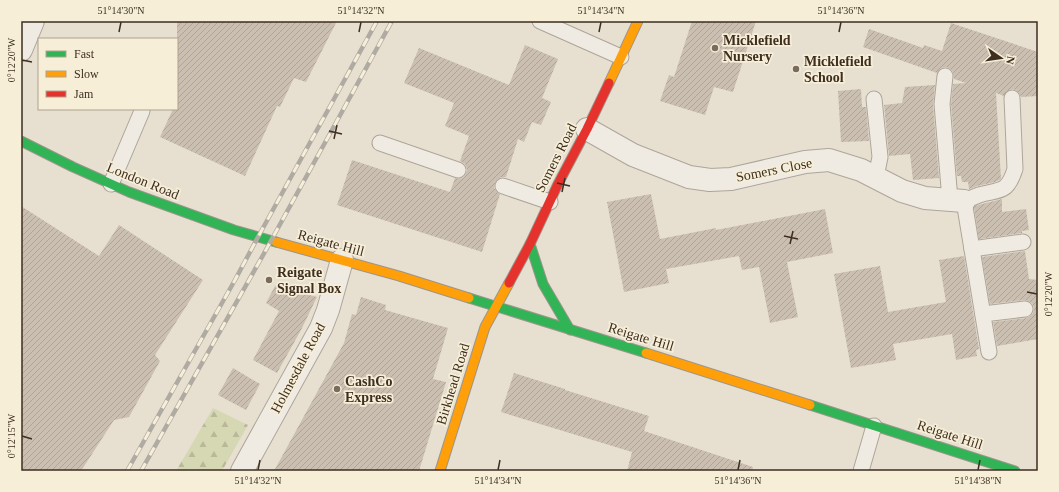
<svg xmlns="http://www.w3.org/2000/svg" width="1059" height="492" viewBox="0 0 1059 492" font-family="Georgia,serif">
<style>
.forest{fill:url(#forest-firs)}
.building{fill:url(#building-hatch)}
.lines{fill:none;stroke-linecap:round;stroke-linejoin:round}
.lane-casing{stroke:#ada599;stroke-width:17}
.street-casing{stroke:#ada599;stroke-width:24}
.fast-casing{stroke:#9c958a;stroke-width:11}
.slow-casing{stroke:#9c958a;stroke-width:11}
.jam-casing{stroke:#9c958a;stroke-width:11}
.lane{stroke:#efebe3;stroke-width:15}
.street{stroke:#efebe3;stroke-width:22}
.fast{stroke:#30b455;stroke-width:9}
.slow{stroke:#ff9f0a;stroke-width:9}
.jam{stroke:#e5322d;stroke-width:9}
.rail-casing{stroke:#afaaa2;stroke-width:4.5}
.rail{stroke:#f7eed8;stroke-width:3;stroke-dasharray:9;stroke-linecap:butt}
.ticks{fill:none;stroke:#3d2e20;stroke-width:1.5}
.poi-dot{fill:#786c5e;stroke:#f7eed8;stroke-width:1.5}
.labels{text-anchor:middle;dominant-baseline:central;stroke-width:3.5;stroke-linejoin:round;paint-order:stroke}
.poi-label{font-size:14px;font-weight:bold;fill:#3d2e20;stroke:#f7eed8;text-anchor:start}
.street-label{font-size:14px;fill:#3d2e20;stroke:#f7eed8}
.neatline{fill:none;stroke:#3d2e20;stroke-width:1.5}
.ticks-label{font-size:10px;text-anchor:middle;fill:#3d2e20}
</style>
<defs>
<pattern id="forest-firs" width="22" height="20" patternUnits="userSpaceOnUse"><rect width="22" height="20" fill="#d6d7b3"/><path d="M5 1l3.5 6h-7zM16 11l3.5 6h-7z" fill="#b9b99a"/></pattern>
<pattern id="building-hatch" width="6" height="6" patternUnits="userSpaceOnUse"><rect width="6" height="6" fill="#cbbfb2"/><path d="M-1 1l2-2M0 6l6-6M5 7l2-2" fill="none" stroke="#afa499"/></pattern>
</defs>
<rect width="100%" height="100%" fill="#e7e0d1"/>
<polygon class="forest" points="213,408 248,425 222,471 176,471"/>
<g class="building">
<polygon points="177,21 337,21 306,82 294,78 280,107 277,106 245,176 160,137 173,109 177,109"/>
<polygon points="692,21 756,21 733,92 714,87 705,115 660,101 669,75 674,77"/>
<polygon points="951,23 1038,52 1038,96 1021,97 1019,93 1016,90 1012,89 1007,91 1004,96 996,93 1001,179 995,182 977,186 969,189 968,182 962,182 961,176 957,176 951,104 953,84 966,83 954,79 953,72 950,69 946,67 941,68 937,73 863,47 869,29 923,48 924,45 942,51"/>
<polygon points="525,45 558,59 542,98 551,102 541,125 532,122 524,142 518,139 506,177 501,177 497,180 495,183 494,188 497,192 500,194 482,252 337,205 352,160 450,192 455,178 460,179 464,177 466,173 467,169 465,164 460,161 469,136 445,126 454,103 404,83 419,48 509,85"/>
<polygon points="935,85 933,105 939,178 913,180 910,154 889,156 884,105 902,103 905,87"/>
<polygon points="861,89 862,107 866,107 869,141 841,142 838,91"/>
<polygon points="651,194 660,239 716,228 716,230 825,209 833,253 787,262 798,317 770,323 759,267 742,270 739,256 666,269 669,283 624,292 607,202"/>
<polygon points="1002,199 1002,212 1026,209 1029,230 1022,231 1022,233 979,239 974,208 975,206 982,204"/>
<polygon points="21,206 99,256 119,225 203,280 155,355 160,361 129,417 114,420 81,471 21,471"/>
<polygon points="1025,251 1029,279 1038,280 1038,339 997,346 993,322 1026,318 1030,316 1033,313 1034,308 1032,303 1028,301 1024,300 990,304 982,257"/>
<polygon points="964,256 979,349 976,350 977,356 956,360 952,334 893,344 896,360 851,368 834,274 880,266 888,312 946,302 939,260"/>
<polygon points="275,286 317,297 301,330 277,373 253,360 279,311 266,303"/>
<polygon points="361,297 386,305 385,310 448,328 433,379 446,382 419,471 274,471 344,343 352,314 356,315"/>
<polygon points="233,368 260,384 246,410 218,395"/>
<polygon points="514,373 565,389 565,390 649,416 644,431 753,467 752,471 627,471 632,452 501,412"/>
</g>
<g class="lines">
<defs>
<g id="lane">
<polyline points="540,21 621,57"/>
<polyline points="945,76 942,104 950,200"/>
<polyline points="874,99 880,157 876,177"/>
<polyline points="380,143 458,170"/>
<polyline points="111,184 142,111"/>
<polyline points="503,186 550,202"/>
<polyline points="972,249 1023,242"/>
<polyline points="983,314 1025,309"/>
<path d="M 989,352 L 964,201 C 969,199 974,197 979,195 C 1000,189 1007,194 1015,169 L 1012,98"/>
<polyline points="861,471 874,426"/>
</g>
<g id="street">
<polyline points="21,50 33,21"/>
<polyline points="587,129 633,155 689,177 710,180 731,179 805,162 829,160 861,170 902,191 925,198 964,201"/>
<polyline points="242,471 321,328 328,310 342,260"/>
</g>
<g id="fast">
<polyline points="21,141 73,167 129,192 234,230 276,242"/>
<polyline points="530,244 543,284 570,330"/>
<polyline points="469,298 646,353"/>
<polyline points="810,405 1015,471"/>
</g>
<g id="slow">
<polyline points="609,83 638,21"/>
<polyline points="276,242 399,276 469,298"/>
<polyline points="646,353 810,405"/>
<polyline points="440,471 485,327 509,283"/>
</g>
<polyline id="jam" points="509,283 530,244 558,184 587,129 609,83"/>
</defs>
<use href="#lane" class="lane-casing"/>
<use href="#street" class="street-casing"/>
<use href="#fast" class="fast-casing"/>
<use href="#slow" class="slow-casing"/>
<use href="#jam" class="jam-casing"/>
<use href="#lane" class="lane"/>
<use href="#street" class="street"/>
<use href="#fast" class="fast"/>
<use href="#slow" class="slow"/>
<use href="#jam" class="jam"/>
<defs>
<g id="rail">
<polyline points="127,471 235,280 258,237 377,21"/>
<polyline points="141,471 262,257 392,21"/>
</g>
</defs>
<use href="#rail" class="rail-casing"/>
<use href="#rail" class="rail"/>
</g>
<path class="ticks" d="M 119,32 L 121,22M 359,32 L 361,22M 599,32 L 601,22M 839,32 L 841,22M 22,60 L 32,62M 329,131 L 342,134M 334,139 L 337,125M 557,183 L 570,186M 562,192 L 565,178M 784,236 L 798,239M 790,244 L 793,231M 1027,292 L 1037,294M 22,436 L 32,439M 258,470 L 260,460M 498,470 L 500,460M 738,470 L 740,460M 978,470 L 980,460"/>
<g class="poi-dot">
<circle cx="715" cy="48" r="4"/>
<circle cx="796" cy="69" r="4"/>
<circle cx="269" cy="280" r="4"/>
<circle cx="337" cy="389" r="4"/>
</g>
<g class="labels">
<g class="poi-label">
<text x="723" y="40">Micklefield<tspan x="723" dy="16">Nursery</tspan></text>
<text x="804" y="61">Micklefield<tspan x="804" dy="16">School</tspan></text>
<text x="277" y="272">Reigate<tspan x="277" dy="16">Signal Box</tspan></text>
<text x="345" y="381">CashCo<tspan x="345" dy="16">Express</tspan></text>
</g>
<g class="street-label">
<text transform="translate(556 158) rotate(-63)">Somers Road</text>
<text transform="translate(774 170) rotate(-11)">Somers Close</text>
<text transform="translate(143 181) rotate(22)">London Road</text>
<text transform="translate(331 243) rotate(15)">Reigate Hill</text>
<text transform="translate(641 337) rotate(17)">Reigate Hill</text>
<text transform="translate(298 368) rotate(-62)">Holmesdale Road</text>
<text transform="translate(453 384) rotate(-73)">Birkhead Road</text>
<text transform="translate(950 435) rotate(18)">Reigate Hill</text>
</g>
</g>
<rect width="1059" height="492" fill="none" stroke="#f7eed8" stroke-width="44"/>
<rect x="38" y="38" width="140" height="72" fill="#f7eed8" stroke="#ada18e"/>
<rect x="46" y="51" width="20" height="6" fill="#30b455" stroke="#ada18e"/>
<text x="74" y="58" font-size="12" fill="#3d2e20">Fast</text>
<rect x="46" y="71" width="20" height="6" fill="#ff9f0a" stroke="#ada18e"/>
<text x="74" y="78" font-size="12" fill="#3d2e20">Slow</text>
<rect x="46" y="91" width="20" height="6" fill="#e5322d" stroke="#ada18e"/>
<text x="74" y="98" font-size="12" fill="#3d2e20">Jam</text>
<g transform="translate(1001 58) rotate(103)" stroke="#f7eed8" stroke-width="3" paint-order="stroke">
<path d="M0-3L7 15L0 10L-7 15Z" fill="#3d2e20"/>
<text y="-6" font-size="11" font-weight="bold" text-anchor="middle" fill="#3d2e20">N</text>
</g>
<rect x="22" y="22" width="1015" height="448" class="neatline"/>
<g class="ticks-label">
<text x="121" y="14">51°14'30"N</text>
<text x="361" y="14">51°14'32"N</text>
<text x="601" y="14">51°14'34"N</text>
<text x="841" y="14">51°14'36"N</text>
<text transform="translate(11 60) rotate(-90)" y="4">0°12'20"W</text>
<text transform="translate(1048 294) rotate(-90)" y="4">0°12'20"W</text>
<text transform="translate(11 436) rotate(-90)" y="4">0°12'15"W</text>
<text x="258" y="484">51°14'32"N</text>
<text x="498" y="484">51°14'34"N</text>
<text x="738" y="484">51°14'36"N</text>
<text x="978" y="484">51°14'38"N</text>
</g>
</svg>
